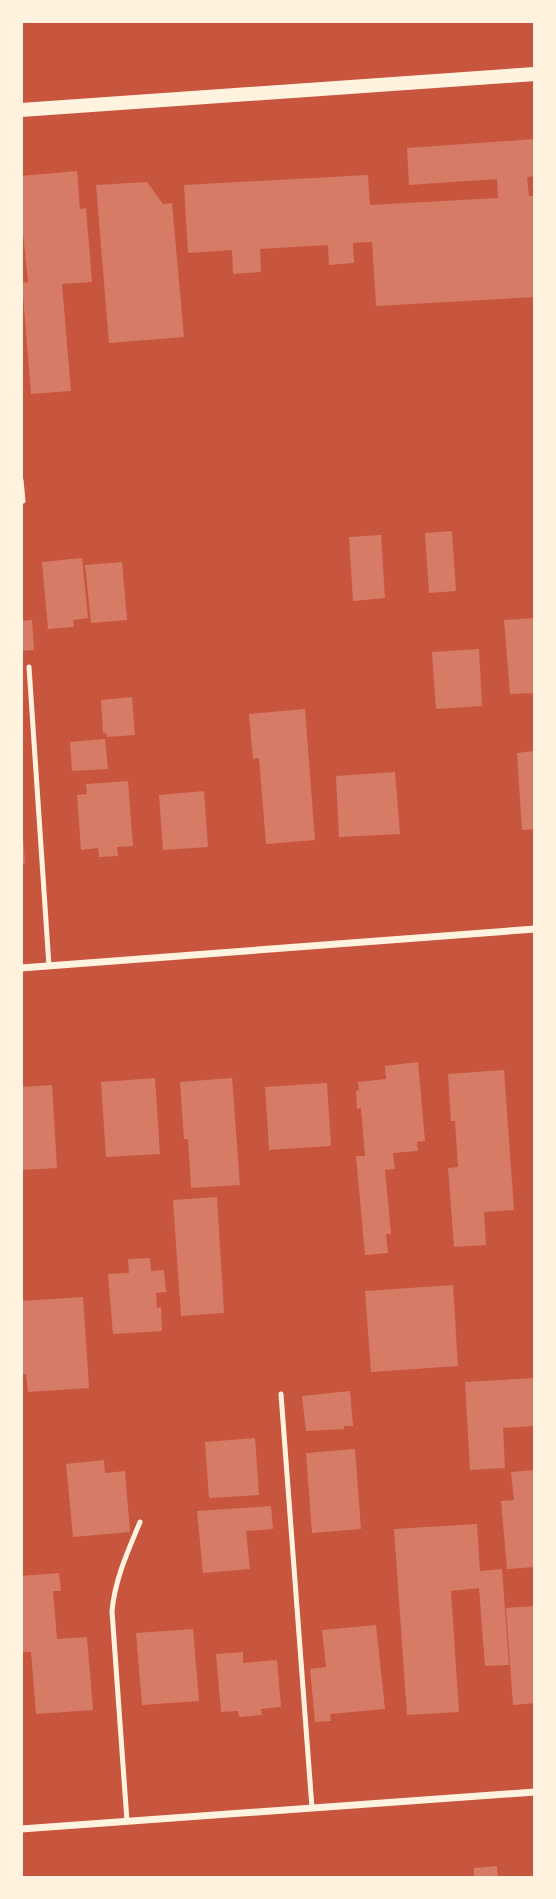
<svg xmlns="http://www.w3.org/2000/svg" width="556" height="1899" viewBox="0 0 556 1899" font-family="'Varela Round',sans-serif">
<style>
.building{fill:#d67c66}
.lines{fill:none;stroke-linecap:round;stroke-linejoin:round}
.service{stroke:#fff3e0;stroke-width:5}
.minor{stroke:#fff3e0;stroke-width:7}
.secondary{stroke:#fff3e0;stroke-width:14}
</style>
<rect width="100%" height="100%" fill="#c8553d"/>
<g class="building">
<polygon points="535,139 535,176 527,177 529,196 535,196 535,297 376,306 372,242 353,243 354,263 329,265 328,245 260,249 261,272 233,274 232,250 188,253 184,185 368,175 370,205 498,198 497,179 409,185 407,148"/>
<polygon points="77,171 80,209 86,208 92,282 62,284 71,391 31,394 22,283 28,282 21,214 21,176"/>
<polygon points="147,182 163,204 172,203 184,337 109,343 96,185"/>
<polygon points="452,531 456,591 429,593 425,533"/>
<polygon points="381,535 385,598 353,601 349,537"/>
<polygon points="82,558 88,618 73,620 74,627 48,629 42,562"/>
<polygon points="122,562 127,620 91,623 85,565"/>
<polygon points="535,618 535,693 510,694 504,620"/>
<polygon points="32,620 34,650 21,651 21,621"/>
<polygon points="479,649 482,706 436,709 432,652"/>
<polygon points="132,697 135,735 107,737 106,733 103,733 101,700"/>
<polygon points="305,709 315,840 266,844 259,758 253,759 249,714"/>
<polygon points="105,739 108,769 72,771 70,742"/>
<polygon points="535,751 535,829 522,830 517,753"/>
<polygon points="395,772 400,834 339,837 336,776"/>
<polygon points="128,781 133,846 117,847 118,856 99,857 98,848 81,850 77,795 87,794 86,784"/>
<polygon points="204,791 208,847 163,850 159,795"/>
<polygon points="21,836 23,836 25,863 21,864"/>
<polygon points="418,1062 425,1141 417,1142 418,1151 393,1153 395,1169 385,1170 391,1234 386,1234 388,1253 365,1255 356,1156 365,1156 361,1108 357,1109 356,1091 359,1090 358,1082 386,1079 385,1066"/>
<polygon points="504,1070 514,1210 484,1212 486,1245 454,1247 448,1168 458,1167 455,1121 451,1121 448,1074"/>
<polygon points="155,1078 160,1154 106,1157 101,1082"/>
<polygon points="232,1078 240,1185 191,1188 188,1139 184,1139 180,1082"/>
<polygon points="327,1083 331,1146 269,1150 265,1087"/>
<polygon points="52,1085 57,1168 21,1170 21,1087"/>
<polygon points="217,1197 224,1313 181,1316 173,1200"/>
<polygon points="150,1258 151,1271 164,1270 166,1292 156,1293 157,1308 161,1307 162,1331 113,1334 108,1274 129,1273 128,1259"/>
<polygon points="453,1285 458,1366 371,1372 365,1291"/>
<polygon points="83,1297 89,1388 28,1392 26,1374 21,1374 21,1301"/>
<polygon points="535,1378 535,1426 503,1428 505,1468 470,1470 465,1382"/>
<polygon points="350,1391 353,1426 344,1426 344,1429 306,1431 302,1396"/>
<polygon points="255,1438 259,1495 209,1498 205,1442"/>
<polygon points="355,1449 361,1529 312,1533 306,1453"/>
<polygon points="104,1460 105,1473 125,1471 130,1532 73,1537 66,1464"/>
<polygon points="535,1470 535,1567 507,1569 501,1501 514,1500 511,1472"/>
<polygon points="271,1506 273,1529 246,1531 250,1569 203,1573 197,1511"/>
<polygon points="477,1524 480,1571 502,1569 509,1665 485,1666 479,1588 451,1591 459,1712 407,1715 394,1529"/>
<polygon points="59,1573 61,1591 53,1591 57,1639 87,1637 93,1710 36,1714 31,1652 22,1652 21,1576"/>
<polygon points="535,1606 535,1703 513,1705 506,1608"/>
<polygon points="376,1625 385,1709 330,1714 331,1721 315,1722 310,1669 326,1667 322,1630"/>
<polygon points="193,1629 199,1701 142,1705 136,1633"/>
<polygon points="243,1652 243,1663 277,1660 281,1707 261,1709 262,1715 239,1717 238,1711 221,1712 216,1654"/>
<polygon points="497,1866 498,1878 474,1878 474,1868"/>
</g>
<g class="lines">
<g class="service">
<polyline points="21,480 23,501"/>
<polyline points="29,667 49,966"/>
<polyline points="281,1394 312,1808"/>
<path d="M 127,1821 L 112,1611 C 115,1579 128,1551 140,1522"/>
</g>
<g class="minor">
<polyline points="21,968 535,929"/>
<polyline points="21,1829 535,1792"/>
</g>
<polyline class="secondary" points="21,110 535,74"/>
</g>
<rect width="556" height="1899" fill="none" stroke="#fff3e0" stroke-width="46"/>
</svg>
